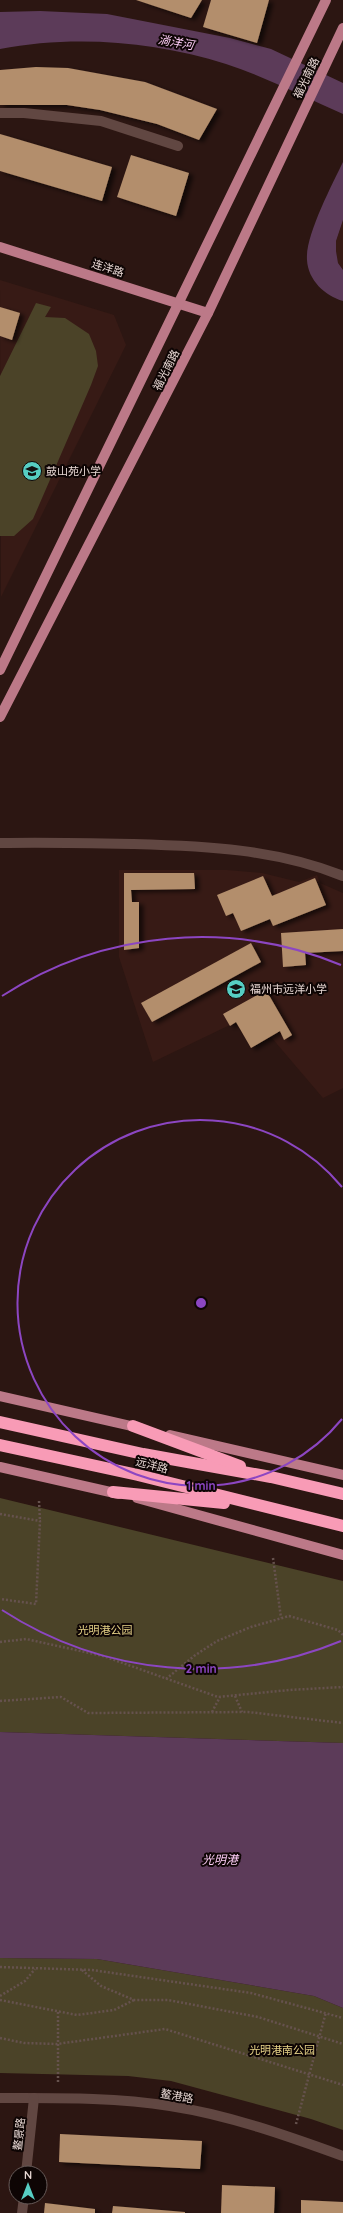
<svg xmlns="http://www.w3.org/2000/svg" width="343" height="2213" viewBox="0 0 343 2213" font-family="Quicksand,'Noto Sans SC',sans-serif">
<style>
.built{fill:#371a15}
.green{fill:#4b4328}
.water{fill:#5c3b59}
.building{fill:#b38e6c;filter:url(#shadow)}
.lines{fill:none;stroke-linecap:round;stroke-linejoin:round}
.path{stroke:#66524e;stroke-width:2.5;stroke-dasharray:2 2;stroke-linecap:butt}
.minor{stroke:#614742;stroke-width:10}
.major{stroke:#bc7988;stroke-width:10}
.highway{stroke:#f89bb6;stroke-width:12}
.ring{fill:none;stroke:#8c46c2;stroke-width:2}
.labels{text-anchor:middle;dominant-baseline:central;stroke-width:4;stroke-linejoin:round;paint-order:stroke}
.street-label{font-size:11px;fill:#e9d9d5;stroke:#0e0504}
.poi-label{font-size:11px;fill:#e9d9d5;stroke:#0e0504;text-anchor:start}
.park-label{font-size:11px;fill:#e6d288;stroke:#0e0504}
.water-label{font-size:12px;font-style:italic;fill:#fdcdf7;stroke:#0e0504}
.centre{fill:#8c46c2;stroke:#0e0504;stroke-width:2}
.ring-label{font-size:12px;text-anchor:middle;font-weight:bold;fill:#8c46c2;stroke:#0e0504;stroke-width:4;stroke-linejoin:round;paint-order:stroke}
</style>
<defs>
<filter id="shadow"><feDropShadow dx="4.5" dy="2.5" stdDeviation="2" flood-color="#0009"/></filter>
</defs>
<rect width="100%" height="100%" fill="#2c1612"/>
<g class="built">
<polygon points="343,220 343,270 338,263 336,251 336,241"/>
<polygon points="0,280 114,315 126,345 1,597"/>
<polygon points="119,870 227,870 262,873 299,882 317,875 320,883 343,893 343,1088 323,1098 271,1037 251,1048 236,1022 153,1062 119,957"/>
</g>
<g class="green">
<polygon points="36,303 51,307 45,317 65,318 89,334 96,351 98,366 91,385 33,519 14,536 0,536 0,376"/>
<polygon points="0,1498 343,1581 343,1743 0,1732"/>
<polygon points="0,1958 97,1959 314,1996 343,2008 343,2130 311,2119 171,2081 128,2076 0,2073"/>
</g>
<g class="water">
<path d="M 40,11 L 107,14 L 230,38 L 271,49 L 343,83 L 343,114 C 304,97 266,77 226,64 C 154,41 73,35 0,49 L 0,12 Z"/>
<path d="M 343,162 L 343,220 L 336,241 L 336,251 L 338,263 L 343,270 L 343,301 C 325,296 308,280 307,260 C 305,236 332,185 343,162 Z"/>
<polygon points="0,1732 343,1743 343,2008 314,1996 97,1959 0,1958"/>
</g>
<g class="building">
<polygon points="136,0 202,0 191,18"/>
<polygon points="211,0 269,0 257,43 203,27"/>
<polygon points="36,67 68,68 145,82 217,109 199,140 157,124 100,110 67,105 0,105 0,70"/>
<polygon points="0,134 112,167 102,201 0,171"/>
<polygon points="131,155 189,173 176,216 117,197"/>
<polygon points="0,307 20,313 12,340 0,336"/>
<polygon points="124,873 194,873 195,889 131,890 132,902 139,902 139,948 124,950"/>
<polygon points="263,876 272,896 315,878 326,905 273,926 270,919 241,931 233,913 226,916 217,895"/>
<polygon points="343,929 343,951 305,953 306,965 283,967 281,933"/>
<polygon points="251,943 261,962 152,1022 141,1003"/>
<polygon points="266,990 292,1035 284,1040 280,1031 251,1048 236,1022 230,1026 223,1014"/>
<polygon points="60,2134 202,2141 200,2169 59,2162"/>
<polygon points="222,2185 275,2187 274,2213 221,2213"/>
<polygon points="301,2200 343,2202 343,2213 301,2213"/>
<polygon points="45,2203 95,2209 95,2213 44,2213"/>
<polygon points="113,2206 185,2212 185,2213 112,2213"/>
</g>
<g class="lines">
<g class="path">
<polyline points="39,1501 40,1521"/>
<polyline points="0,1514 40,1521 36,1604 0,1599"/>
<polyline points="273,1558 281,1618"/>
<polyline points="0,1642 26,1639 103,1656 218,1697 289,1690 343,1687"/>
<polyline points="166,1679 194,1656 217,1641 251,1627 289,1616 338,1630 343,1635"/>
<polyline points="235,1696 242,1712"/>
<polyline points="0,1701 61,1697 88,1713 248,1712 343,1723"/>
<polyline points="212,1712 220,1697"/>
<polyline points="0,1967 92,1970 251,1993 343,2018"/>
<polyline points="82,1970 101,1986 134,2000 168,2000 258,2017 343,2044"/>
<polyline points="0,1996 25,1981 35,1969"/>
<polyline points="0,2000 77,2015 114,2010 134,2000"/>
<polyline points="0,2038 24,2043 57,2044 165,2029 343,2085"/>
<polyline points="58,2082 58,2010"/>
<polyline points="296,2124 326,2012"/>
</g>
<g class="minor">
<polyline points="0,113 24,113 101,121 178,146"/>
<path d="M 0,843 C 45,842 89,843 134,844 C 206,846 276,849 343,876"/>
<path d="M 0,2098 C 57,2098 114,2097 170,2106 C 229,2115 288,2136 343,2156"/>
<polyline points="26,2173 34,2098"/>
<polyline points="22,2213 24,2197"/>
</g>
<g class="major">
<polyline points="0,247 208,313"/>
<polyline points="0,670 326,0"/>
<polyline points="0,717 208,313 343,28"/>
<polyline points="0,1396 140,1428"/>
<polyline points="170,1435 343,1475"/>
<polyline points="0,1467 119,1494"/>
<polyline points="137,1498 343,1555"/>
</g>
<g class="highway">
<polyline points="0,1422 143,1454 271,1477 343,1494"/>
<polyline points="133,1426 240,1466"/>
<polyline points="0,1445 138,1475 343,1526"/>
<polyline points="113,1492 224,1503"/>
</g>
</g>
<g class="ring">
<path d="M342 1419A183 183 0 1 1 342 1187"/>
<path d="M341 1641A366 366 0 0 1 2 1610M2 996A366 366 0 0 1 341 965"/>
</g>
<defs>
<symbol id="school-disc" viewBox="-11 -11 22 22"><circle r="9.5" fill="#56cec3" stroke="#0e0504"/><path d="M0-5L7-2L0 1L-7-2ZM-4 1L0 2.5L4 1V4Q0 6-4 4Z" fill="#111"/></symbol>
</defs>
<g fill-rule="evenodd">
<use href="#school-disc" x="21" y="460" width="22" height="22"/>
<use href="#school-disc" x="225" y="978" width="22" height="22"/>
</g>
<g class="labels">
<g class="street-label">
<text transform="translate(306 78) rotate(-64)">福光南路</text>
<text transform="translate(108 268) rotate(18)">连洋路</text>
<text transform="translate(166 370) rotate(-63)">福光南路</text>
<text transform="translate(152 1465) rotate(14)">远洋路</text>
<text transform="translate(177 2096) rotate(10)">鳌港路</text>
<text transform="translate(19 2134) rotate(-84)">鳌景路</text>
</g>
<g class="poi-label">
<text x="46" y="471">鼓山苑小学</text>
<text x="250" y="989">福州市远洋小学</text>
</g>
<g class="park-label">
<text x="105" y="1630">光明港公园</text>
<text x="282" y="2050">光明港南公园</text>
</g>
<g class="water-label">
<text transform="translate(176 42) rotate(10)">淌洋河</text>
<text x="220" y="1859">光明港</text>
</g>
</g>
<circle cx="201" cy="1303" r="6" class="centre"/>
<g class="ring-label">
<text x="201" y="1490">1 min</text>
<text x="201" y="1673">2 min</text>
</g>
<g transform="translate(28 2185)"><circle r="19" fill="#0e0504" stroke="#665a58"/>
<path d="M0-3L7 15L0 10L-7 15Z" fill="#56cec3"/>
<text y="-6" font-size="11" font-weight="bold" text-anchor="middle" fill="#e9d9d5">N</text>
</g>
</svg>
